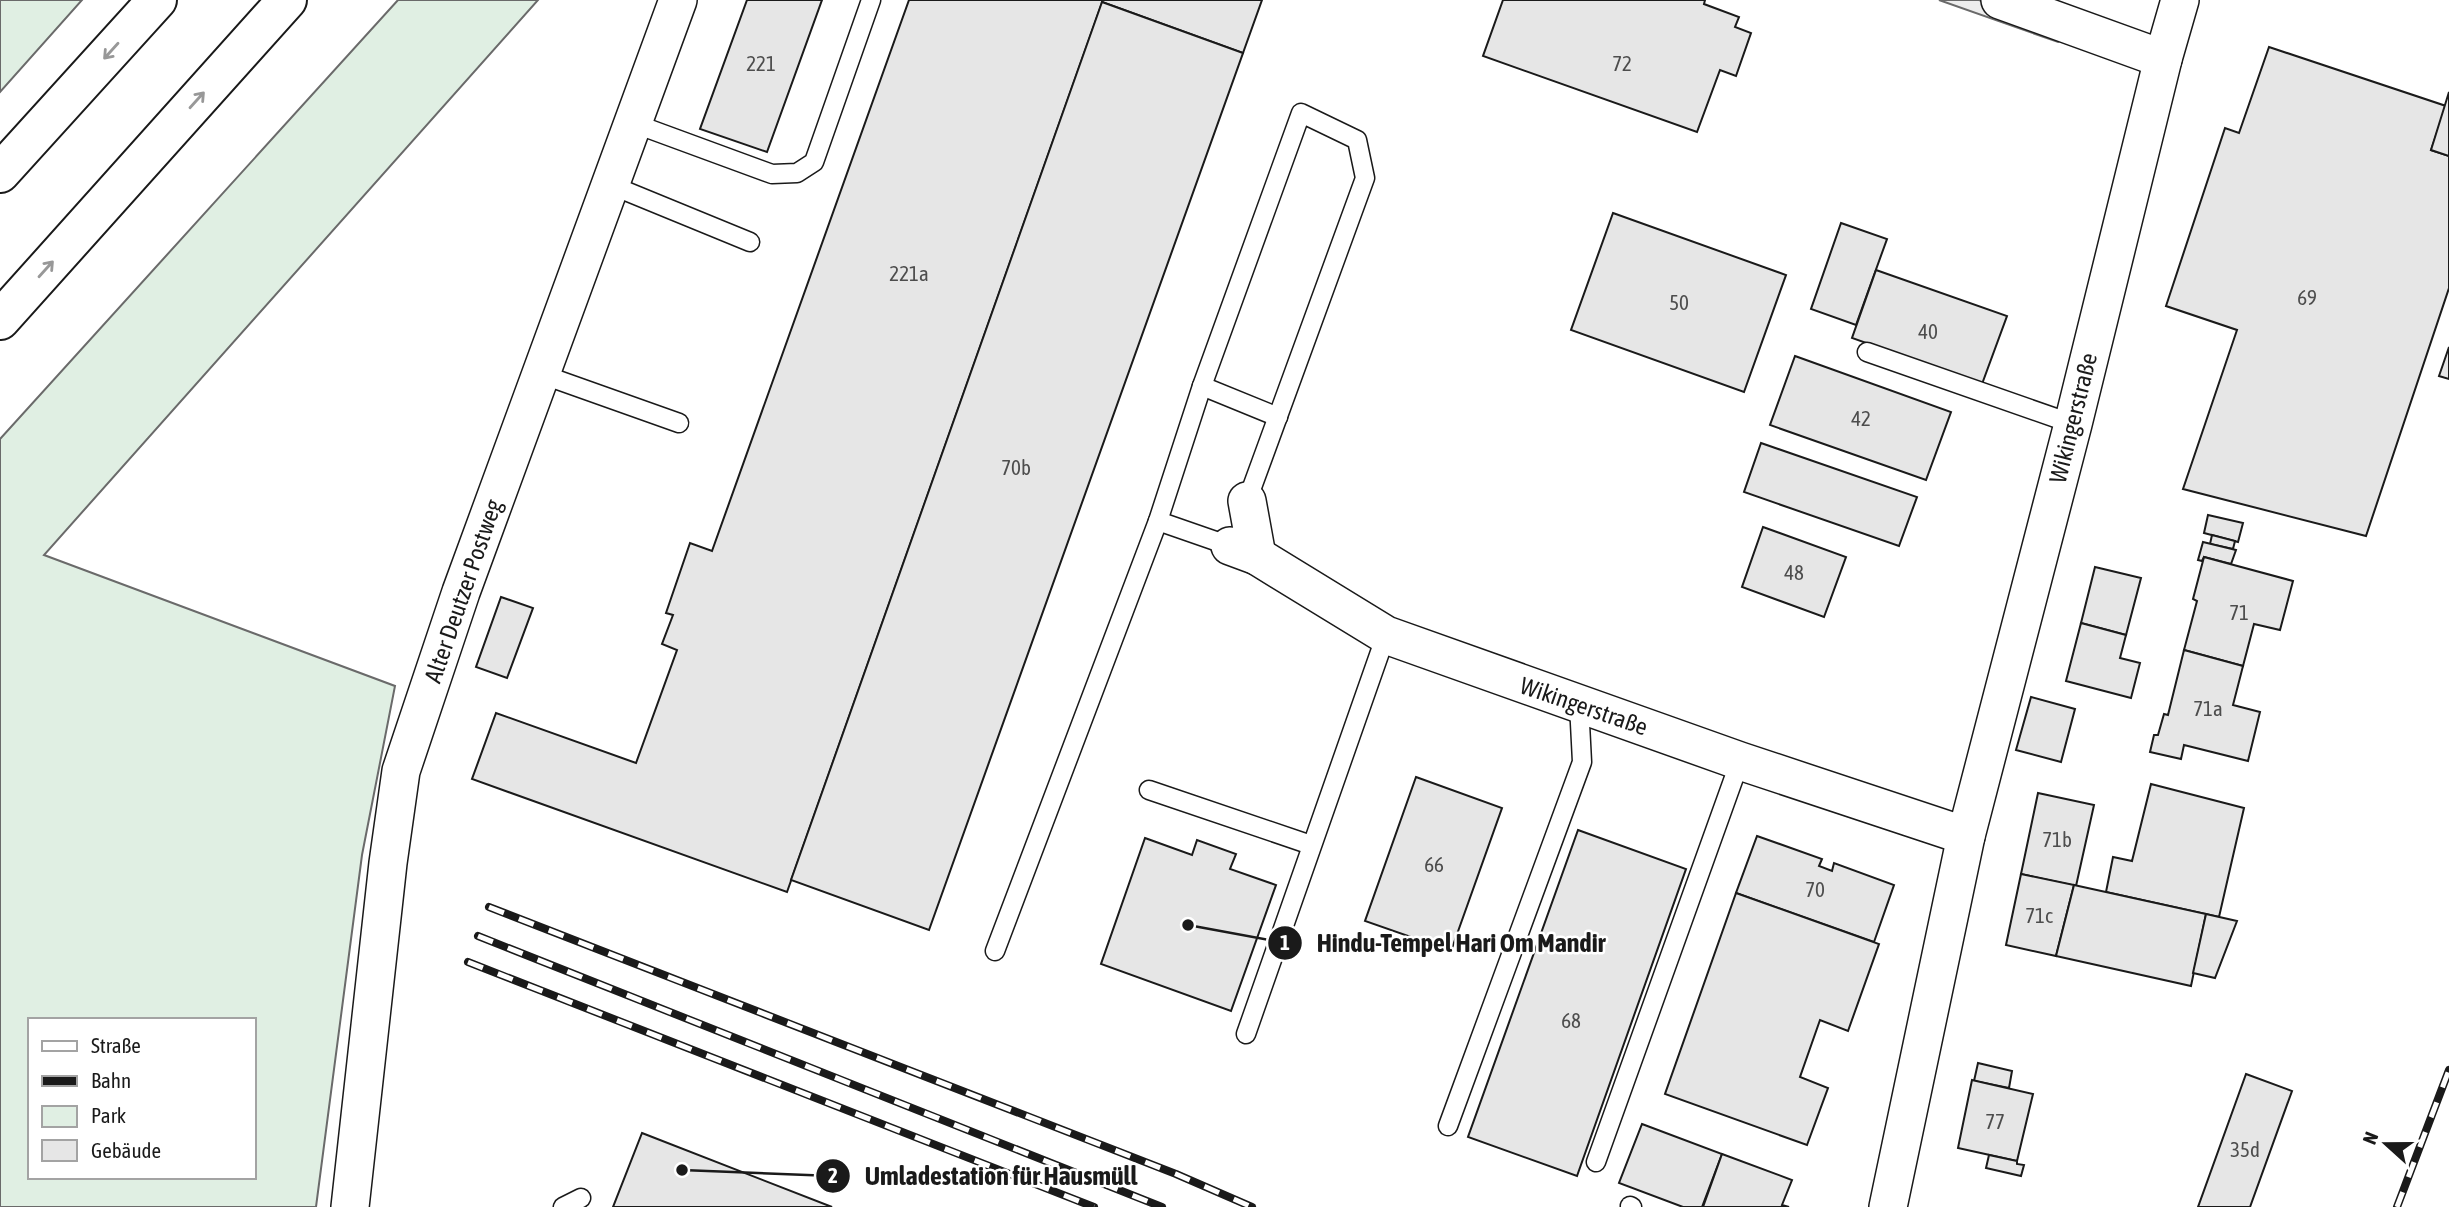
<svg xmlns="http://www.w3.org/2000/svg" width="2449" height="1207" viewBox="0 0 2449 1207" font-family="'Asap Condensed',sans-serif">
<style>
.green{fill:#e0efe3;stroke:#6a6a6a;stroke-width:2;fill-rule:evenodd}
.parking{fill:#ededed;stroke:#6a6a6a;stroke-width:2}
.building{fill:#e6e6e6;stroke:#1a1a1a;stroke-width:2}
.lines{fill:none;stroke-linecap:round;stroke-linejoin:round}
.lane-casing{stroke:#1a1a1a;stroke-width:21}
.street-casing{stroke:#1a1a1a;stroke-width:40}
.highway-casing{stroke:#1a1a1a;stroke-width:42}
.lane{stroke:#fff;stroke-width:18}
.street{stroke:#fff;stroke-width:37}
.highway{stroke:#fff;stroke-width:38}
.rail-casing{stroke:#1a1a1a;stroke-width:8}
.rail{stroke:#fff;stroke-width:5;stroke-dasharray:16;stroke-linecap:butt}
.oneway{stroke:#989898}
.labels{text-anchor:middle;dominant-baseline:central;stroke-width:5;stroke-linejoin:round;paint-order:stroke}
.number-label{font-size:21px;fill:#4d4d4d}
.street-label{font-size:24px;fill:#1a1a1a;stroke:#fff}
.leader{fill:none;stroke:#1a1a1a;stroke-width:2.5}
.callout-dot{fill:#1a1a1a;stroke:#fff;stroke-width:2.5}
.mark-label{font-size:21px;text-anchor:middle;font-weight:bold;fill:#fff}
.callout-label{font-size:26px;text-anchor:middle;font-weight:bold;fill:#1a1a1a;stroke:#fff;stroke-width:5;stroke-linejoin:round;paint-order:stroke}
</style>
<rect width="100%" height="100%" fill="#fff"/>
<g class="green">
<polygon points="0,0 82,0 0,92"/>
<path d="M 398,0 L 538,0 L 44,555 L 395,686 L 362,855 L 316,1207 L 0,1207 L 0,439 ZM 30,1020 L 254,1020 L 254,1177 L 30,1177 Z"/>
</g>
<polygon class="parking" points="1939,0 1979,0 2072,33 2058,42"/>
<g class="building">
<polygon points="747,0 822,0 767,152 700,129"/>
<polygon points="909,0 1103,0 787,892 472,779 496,713 636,763 677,650 662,644 673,615 666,613 690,543 712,551"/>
<polygon points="1103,0 1262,0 1243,53 1102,2"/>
<polygon points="1503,0 1705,0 1704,4 1739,17 1735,27 1751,33 1736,76 1720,70 1697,132 1483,56"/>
<polygon points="1102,2 1243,53 929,930 791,880"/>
<polygon points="2269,47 2446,106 2431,150 2449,156 2449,288 2366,536 2183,489 2237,330 2166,306 2225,128 2239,133"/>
<polygon points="2449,92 2449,156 2431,150"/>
<polygon points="1613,213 1786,275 1744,392 1571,330"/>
<polygon points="1841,223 1887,239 1856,325 1811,309"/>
<polygon points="1876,270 2007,316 1982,384 1852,338"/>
<polygon points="2449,347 2449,379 2439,376"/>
<polygon points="1795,356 1951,412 1926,480 1770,425"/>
<polygon points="1761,443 1917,497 1899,546 1744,492"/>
<polygon points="2208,515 2243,523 2238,542 2204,533"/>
<polygon points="1763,527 1846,557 1824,617 1742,587"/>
<polygon points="2212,535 2235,541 2233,549 2210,544"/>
<polygon points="2203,542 2236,550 2231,564 2204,557 2202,561 2198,560"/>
<polygon points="2204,557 2293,581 2280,630 2254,624 2243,666 2184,650 2197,601 2193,599"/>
<polygon points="2095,567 2141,578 2126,635 2081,623"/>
<polygon points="501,597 533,608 507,678 476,667"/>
<polygon points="2081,623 2126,635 2120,658 2140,663 2131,698 2066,681"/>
<polygon points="2184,650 2243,666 2233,705 2260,712 2248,761 2184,745 2181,759 2150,752 2154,735 2158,735 2164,714 2168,715"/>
<polygon points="2031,697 2075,709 2061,762 2016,750"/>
<polygon points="1416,777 1502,808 1451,951 1365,921"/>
<polygon points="2151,784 2244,808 2219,917 2106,892 2113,857 2132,861"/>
<polygon points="2038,793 2094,805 2076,886 2021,874"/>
<polygon points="1578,830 1686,869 1577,1176 1468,1137"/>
<polygon points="1757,836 1822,859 1819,866 1832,871 1834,863 1894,885 1874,942 1736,893"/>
<polygon points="1145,838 1192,855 1197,840 1236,854 1230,869 1276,885 1231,1011 1101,964"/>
<polygon points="2021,874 2074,885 2056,956 2006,945"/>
<polygon points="2074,885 2206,914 2191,986 2056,956"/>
<polygon points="1736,893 1879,944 1848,1031 1820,1020 1800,1077 1828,1088 1807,1145 1665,1094"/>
<polygon points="2206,914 2237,921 2215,978 2193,973"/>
<polygon points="1978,1063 2012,1071 2009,1088 1974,1081"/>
<polygon points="2246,1074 2292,1091 2250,1207 2198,1207"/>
<polygon points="1972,1080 2033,1094 2017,1161 1958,1148"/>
<polygon points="1642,1124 1722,1154 1702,1207 1683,1207 1619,1183"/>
<polygon points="642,1133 832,1207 613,1207"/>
<polygon points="1722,1154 1792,1180 1782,1205 1789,1207 1703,1207"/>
<polygon points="1989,1155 2017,1161 2017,1164 2024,1165 2021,1176 1986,1168"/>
</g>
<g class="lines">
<defs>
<g id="lane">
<polyline points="633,123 772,174 797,173 814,162 871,0"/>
<polyline points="611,185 750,242"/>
<polyline points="1867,352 2073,424"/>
<polyline points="541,374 679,423"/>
<polyline points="1202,386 1278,417"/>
<polyline points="1158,521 1230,546"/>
<polyline points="1149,790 1311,845"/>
<polyline points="995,951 1158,521 1202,386 1301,113 1357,140 1365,178 1247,501"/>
<polyline points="1246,1034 1386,635"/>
<polyline points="1448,1126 1582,762 1579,704"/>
<polyline points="1596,1162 1740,761"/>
<polyline points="1630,1206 1632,1207"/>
<polyline points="563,1207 581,1198"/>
</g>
<g id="street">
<polyline points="2000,0 2163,59"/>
<polyline points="1247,501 1257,556"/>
<polyline points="1230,546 1257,556 1386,635 1740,761 1966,836"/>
<polyline points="350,1207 388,863 401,771 461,592 678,0"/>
<polyline points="1888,1207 1966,836 2073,424 2163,59 2180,0"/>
</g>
<g id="highway">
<polyline points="0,173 157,0"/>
<polyline points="0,320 287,0"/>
</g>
</defs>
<use href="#lane" class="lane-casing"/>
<use href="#street" class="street-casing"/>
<use href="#highway" class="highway-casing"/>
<use href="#lane" class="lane"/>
<use href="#street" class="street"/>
<use href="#highway" class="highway"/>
<defs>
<g id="rail">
<polyline points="489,907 1176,1174 1252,1207"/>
<polyline points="478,936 1162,1207"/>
<polyline points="468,962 1094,1207"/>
<polyline points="2397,1207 2449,1070"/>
</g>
</defs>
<use href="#rail" class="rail-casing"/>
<use href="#rail" class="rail"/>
</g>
<defs><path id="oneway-shaft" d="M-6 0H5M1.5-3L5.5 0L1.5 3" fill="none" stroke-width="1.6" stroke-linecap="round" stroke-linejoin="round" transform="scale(1.75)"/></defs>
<g class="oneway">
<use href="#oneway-shaft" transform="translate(111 51) rotate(132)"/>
<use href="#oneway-shaft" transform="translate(197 100) rotate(-48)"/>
<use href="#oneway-shaft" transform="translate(46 269) rotate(-48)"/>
</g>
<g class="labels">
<g class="number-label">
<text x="761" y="63">221</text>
<text x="1622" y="63">72</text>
<text x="909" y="273">221a</text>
<text x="2307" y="297">69</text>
<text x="1679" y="302">50</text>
<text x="1928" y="331">40</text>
<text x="1861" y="418">42</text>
<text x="1016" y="467">70b</text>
<text x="1794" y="572">48</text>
<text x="2239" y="612">71</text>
<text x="2208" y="708">71a</text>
<text x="2057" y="839">71b</text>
<text x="1434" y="864">66</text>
<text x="1815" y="889">70</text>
<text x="2039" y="915">71c</text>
<text x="1571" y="1020">68</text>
<text x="1995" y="1121">77</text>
<text x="2245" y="1149">35d</text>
</g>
<g class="street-label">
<text transform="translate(2073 418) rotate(-76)">Wikingerstraße</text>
<text transform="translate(463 591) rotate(-71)">Alter Deutzer Postweg</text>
<text transform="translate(1584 706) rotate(19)">Wikingerstraße</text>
</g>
</g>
<path class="leader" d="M1188 925L1285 943M682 1170L833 1176"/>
<g class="callout-dot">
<circle cx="1188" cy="925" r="7"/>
<circle cx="682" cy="1170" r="7"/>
<circle cx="1285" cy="943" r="18"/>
<circle cx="833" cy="1176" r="18"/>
</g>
<g class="mark-label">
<text x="1285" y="950">1</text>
<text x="833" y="1183">2</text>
</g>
<g class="callout-label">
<text x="1461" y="952">Hindu-Tempel Hari Om Mandir</text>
<text x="1001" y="1185">Umladestation für Hausmüll</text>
</g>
<rect x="28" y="1018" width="228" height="161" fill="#ffffff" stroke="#a3a3a3" stroke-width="2"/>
<rect x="42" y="1041" width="35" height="10" fill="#ffffff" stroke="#a3a3a3" stroke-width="2"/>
<text x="91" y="1053" font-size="21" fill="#1a1a1a">Straße</text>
<rect x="42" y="1076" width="35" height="10" fill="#1a1a1a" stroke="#a3a3a3" stroke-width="2"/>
<text x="91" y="1088" font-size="21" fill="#1a1a1a">Bahn</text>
<rect x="42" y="1106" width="35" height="21" fill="#e0efe3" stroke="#a3a3a3" stroke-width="2"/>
<text x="91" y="1123" font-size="21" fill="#1a1a1a">Park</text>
<rect x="42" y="1140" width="35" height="21" fill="#e6e6e6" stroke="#a3a3a3" stroke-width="2"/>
<text x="91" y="1158" font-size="21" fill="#1a1a1a">Gebäude</text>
<g transform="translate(2386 1144) rotate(291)" stroke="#ffffff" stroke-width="5" paint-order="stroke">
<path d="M0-5L12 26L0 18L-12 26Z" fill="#1a1a1a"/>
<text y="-10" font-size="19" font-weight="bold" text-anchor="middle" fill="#1a1a1a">N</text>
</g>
</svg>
